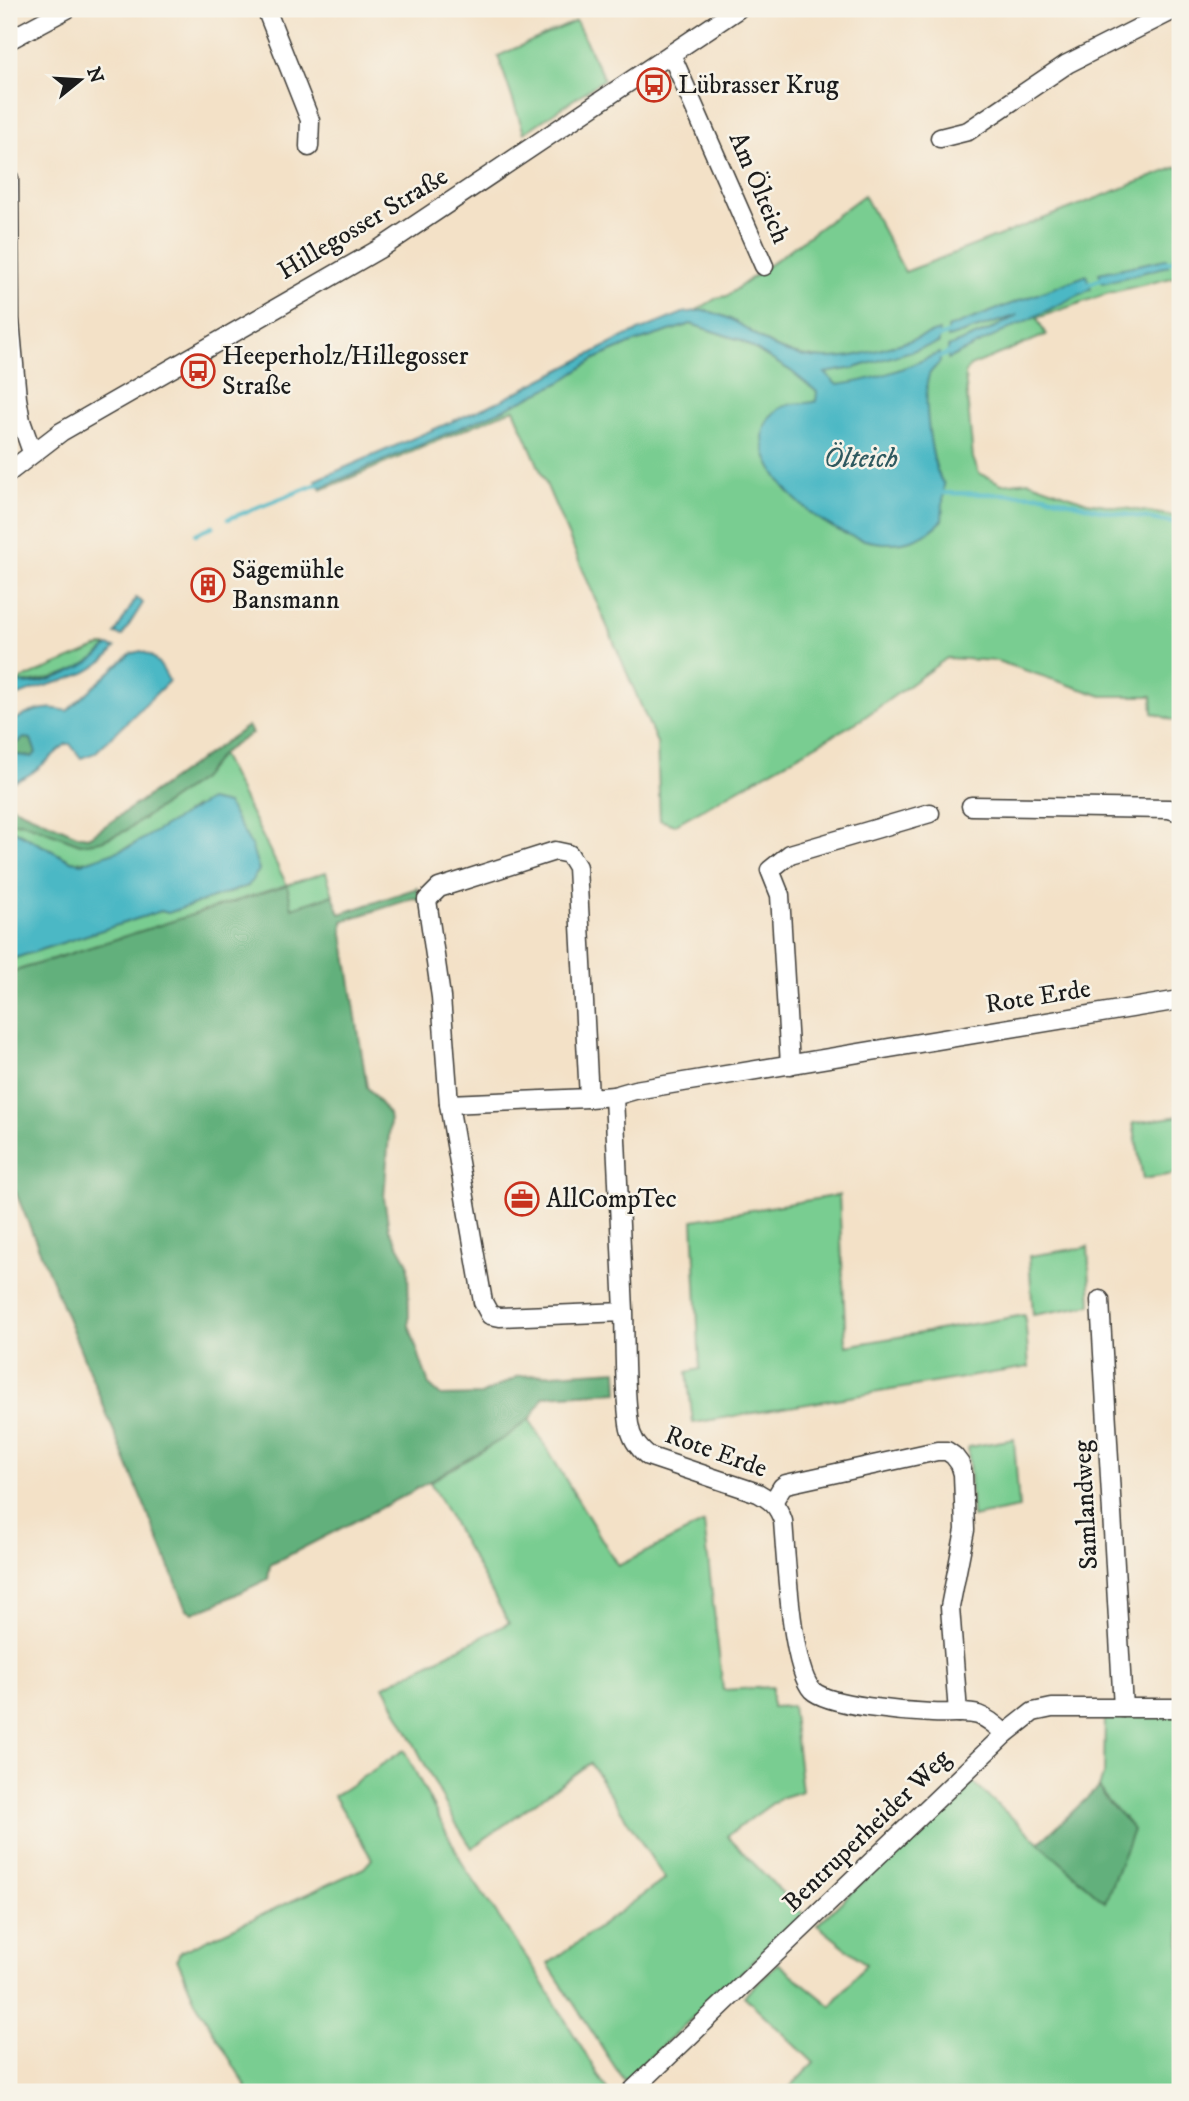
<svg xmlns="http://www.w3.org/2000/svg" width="1189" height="2101" viewBox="0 0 1189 2101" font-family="'IM FELL DW Pica',serif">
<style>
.green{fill:#79cd91;stroke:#4a7456;stroke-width:2}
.forest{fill:#62b07b;stroke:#3f664c;stroke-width:2}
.water{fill:#4bb8c5;stroke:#346a70;stroke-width:2}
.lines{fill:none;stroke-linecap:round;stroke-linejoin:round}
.stream{stroke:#4bb8c5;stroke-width:4.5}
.minor-casing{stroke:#3c3a36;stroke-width:21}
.minor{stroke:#fff;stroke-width:18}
.labels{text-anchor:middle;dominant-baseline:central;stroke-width:5;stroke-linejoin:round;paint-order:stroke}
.poi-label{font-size:26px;fill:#1c1c1c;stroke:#f7f3e8;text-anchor:start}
.street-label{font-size:26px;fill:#1c1c1c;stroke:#f7f3e8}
.water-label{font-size:28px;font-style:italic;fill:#2f5a60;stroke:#f7f3e8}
</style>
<rect width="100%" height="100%" fill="#f7f3e8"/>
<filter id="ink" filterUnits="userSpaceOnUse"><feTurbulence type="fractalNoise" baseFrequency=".0143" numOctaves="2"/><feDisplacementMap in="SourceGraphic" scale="14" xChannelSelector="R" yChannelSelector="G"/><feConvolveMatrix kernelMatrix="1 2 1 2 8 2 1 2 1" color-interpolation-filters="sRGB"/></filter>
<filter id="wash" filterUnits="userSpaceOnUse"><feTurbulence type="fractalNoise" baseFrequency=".00686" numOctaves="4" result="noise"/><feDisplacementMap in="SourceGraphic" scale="28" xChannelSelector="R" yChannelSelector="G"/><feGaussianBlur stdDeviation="1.57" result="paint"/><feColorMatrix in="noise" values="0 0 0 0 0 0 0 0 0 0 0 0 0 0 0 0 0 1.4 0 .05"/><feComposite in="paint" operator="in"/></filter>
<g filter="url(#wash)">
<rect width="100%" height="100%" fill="#f3e1c7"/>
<g class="green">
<polygon points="576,21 604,79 524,133 498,56"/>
<path d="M 1180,166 L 1180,256 L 1173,257 L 1176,265 L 1180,266 L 1180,276 L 1109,293 L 1037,318 L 1046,335 L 970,366 L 965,374 L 973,458 L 979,473 L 1002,484 L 1029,481 L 1087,502 L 1180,517 L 1180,723 L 1153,713 L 1152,696 L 1102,696 L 997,661 L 947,658 L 862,719 L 674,825 L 660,820 L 657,743 L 514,409 C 449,435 386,464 321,490 L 320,488 L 504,409 L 561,382 L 595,359 L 632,343 L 691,324 L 740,340 L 791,371 L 828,359 C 812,357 794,355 779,349 C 752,337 726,308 695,311 L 717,298 L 727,296 L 864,195 L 905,272 Z"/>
<path d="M 101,646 L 108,646 C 87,671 51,680 20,684 L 17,681 Z"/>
<path d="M 221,754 L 287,885 L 326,872 L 333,895 L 292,908 L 286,885 L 9,973 L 9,960 L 161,911 L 168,913 L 248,886 L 195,807 C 168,826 104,867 71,861 L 9,828 L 9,823 L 22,822 L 80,844 L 125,831 L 201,779 Z"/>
<polygon points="1180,1116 1180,1173 1143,1179 1133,1123"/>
<polygon points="839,1195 846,1346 1025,1315 1029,1367 693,1423 687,1372 700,1369 693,1220"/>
<polygon points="1088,1247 1091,1305 1033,1315 1029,1256"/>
<polygon points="529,1419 618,1566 704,1523 723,1690 772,1687 772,1707 792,1706 802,1791 780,1798 727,1836 804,1915 624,2081 548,1964 665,1879 590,1763 472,1848 455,1822 384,1686 509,1623 430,1482 507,1436"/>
<polygon points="1014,1439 1019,1508 972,1517 968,1447"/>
<polygon points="1105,1716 1180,1716 1180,2092 785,2092 814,2063 744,1996 778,1963 831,2006 866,1964 817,1925 970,1780 1105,1901 1128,1821 1110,1806 1099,1787 1104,1773"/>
<polygon points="404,1750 465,1868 536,1971 608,2092 247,2092 246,2086 195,2001 177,1959 180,1952 364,1868 372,1859 334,1796"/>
</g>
<g class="forest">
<polygon points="248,726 252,733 221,754 201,779 125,831 101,841 80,844 22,822 9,823 9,805 77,835 87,837 92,835"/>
<polygon points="24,738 31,739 36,753 32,757 9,754 9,749"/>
<polygon points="287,885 292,908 333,895 340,914 417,888 420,901 414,898 343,921 343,934 367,1087 389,1114 390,1122 384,1198 389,1229 408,1263 409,1325 429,1385 441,1396 481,1395 519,1376 617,1370 618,1392 544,1396 532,1417 507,1436 409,1493 270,1565 268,1579 218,1603 193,1613 187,1609 9,1176 9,973"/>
<path d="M 1099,1787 C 1108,1809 1122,1811 1133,1830 L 1105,1902 L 1039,1843 Z"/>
</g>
<g class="water">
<polygon points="1166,259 1168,266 1103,283 1099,273"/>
<polygon points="1087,275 1091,289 948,359 948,347 990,330 1018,315 948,338 948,328"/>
<path d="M 704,310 C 713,313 722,315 730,319 C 748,327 762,343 781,350 C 836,370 886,348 939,331 L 939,343 L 854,368 L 825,373 L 837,385 C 873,381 906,368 939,353 L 940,362 C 937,366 931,370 929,375 C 922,393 931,470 944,484 L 942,521 C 866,597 719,456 776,411 C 792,399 804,406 816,401 L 817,392 L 791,371 L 740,340 L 691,324 L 632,343 L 595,359 L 561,382 L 504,409 L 320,488 L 316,480 L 502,400 L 626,336 L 683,313 Z"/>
<polygon points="136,598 143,603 122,636 115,634"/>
<path d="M 108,646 L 115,648 C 90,684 44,680 9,700 L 9,693 L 17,687 L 13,683 L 15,682 C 39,690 91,666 108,646 Z"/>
<path d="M 141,651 C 156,656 162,667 169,681 L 95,753 L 81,758 L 70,744 L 66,744 C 50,757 31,780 9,782 L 9,754 L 32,757 L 36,753 L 31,739 L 24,738 L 9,750 L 9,723 C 28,712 46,704 67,711 L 130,654 Z"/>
<polygon points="209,800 227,804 251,845 259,870 248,886 168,913 161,911 9,960 9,828 71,861 82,863 129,847"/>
</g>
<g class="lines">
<g class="stream">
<polyline points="1162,263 1174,261"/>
<polyline points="1085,286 1103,278"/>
<polyline points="934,339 952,332"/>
<polyline points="940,357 952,351"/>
<polyline points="940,491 944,493 1044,495 1100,510 1180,524"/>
<polyline points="228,519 323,482"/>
<polyline points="196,534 213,526"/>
</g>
</g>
</g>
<g filter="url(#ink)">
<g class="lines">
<defs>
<g id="minor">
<polyline points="266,9 310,120 309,147"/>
<polyline points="9,40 67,9"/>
<polyline points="671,54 764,266"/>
<polyline points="940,138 968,131 1067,64 1176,9"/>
<polyline points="9,178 10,319 17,398 21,421 32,452"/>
<polyline points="9,472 61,432 381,248 738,9"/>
<polyline points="971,806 1169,809 1180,812"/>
<polyline points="790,1065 780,895 770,870 790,854 930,813"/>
<polyline points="614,1096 635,1090 1180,1000"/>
<polyline points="449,1104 589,1098"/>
<polyline points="1100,1300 1123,1708"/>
<path d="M 624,1312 L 500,1317 L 490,1315 L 483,1302 L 449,1104 L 441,997 L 427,900 L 439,888 L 555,851 L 569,854 L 577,867 L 589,1098 L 614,1096 C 617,1168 621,1240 624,1311 C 625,1349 624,1388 629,1424 C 631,1438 637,1447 648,1456 L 758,1493 C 772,1501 778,1506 783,1521 C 786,1556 791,1668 812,1690 C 828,1706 907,1712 932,1713 C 969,1715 975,1705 1005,1734"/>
<polyline points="773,1502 782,1487 786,1484 937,1451 947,1451 954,1456 960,1464 963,1474 965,1530 950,1607 958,1713"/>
<polyline points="631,2092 1005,1734 1033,1712 1052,1708 1180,1708"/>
</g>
</defs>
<use href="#minor" class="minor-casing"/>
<use href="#minor" class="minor"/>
</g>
</g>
<defs>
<symbol id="bus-ring" viewBox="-11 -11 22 22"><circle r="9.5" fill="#f7f3e8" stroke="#c8321e" stroke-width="1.5"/><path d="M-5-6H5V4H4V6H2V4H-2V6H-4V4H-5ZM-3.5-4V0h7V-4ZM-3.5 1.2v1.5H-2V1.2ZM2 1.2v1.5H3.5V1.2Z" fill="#c8321e"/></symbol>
<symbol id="building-ring" viewBox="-11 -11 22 22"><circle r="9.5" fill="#f7f3e8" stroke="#c8321e" stroke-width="1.5"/><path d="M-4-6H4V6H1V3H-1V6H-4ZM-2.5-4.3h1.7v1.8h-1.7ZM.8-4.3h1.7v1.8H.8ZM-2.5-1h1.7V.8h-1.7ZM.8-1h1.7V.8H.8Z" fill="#c8321e"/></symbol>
<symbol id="office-ring" viewBox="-11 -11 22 22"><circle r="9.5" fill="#f7f3e8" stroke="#c8321e" stroke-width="1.5"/><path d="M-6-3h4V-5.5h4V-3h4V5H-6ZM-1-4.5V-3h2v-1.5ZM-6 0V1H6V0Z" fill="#c8321e"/></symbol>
</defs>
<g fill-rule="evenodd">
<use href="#bus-ring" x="635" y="66" width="38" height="38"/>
<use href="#bus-ring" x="179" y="352" width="38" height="38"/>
<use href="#building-ring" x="189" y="566" width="38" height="38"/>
<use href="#office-ring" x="503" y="1180" width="38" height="38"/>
</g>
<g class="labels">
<g class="poi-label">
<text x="678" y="85">Lübrasser Krug</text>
<text x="222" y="356">Heeperholz/Hillegosser<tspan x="222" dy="30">Straße</tspan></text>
<text x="232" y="570">Sägemühle<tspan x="232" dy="30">Bansmann</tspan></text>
<text x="546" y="1199">AllCompTec</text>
</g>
<g class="street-label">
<text transform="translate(759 188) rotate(67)">Am Ölteich</text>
<text transform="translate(363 224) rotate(-31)">Hillegosser Straße</text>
<text transform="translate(1038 997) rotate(-9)">Rote Erde</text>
<text transform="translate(716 1452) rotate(20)">Rote Erde</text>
<text transform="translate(1086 1505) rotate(-93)">Samlandweg</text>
<text transform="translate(867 1831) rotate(-44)">Bentruperheider Weg</text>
</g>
<g class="water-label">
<text x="861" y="458">Ölteich</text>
</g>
</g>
<rect width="1189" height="2101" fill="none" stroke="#f7f3e8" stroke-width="35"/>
<g transform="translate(80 80) rotate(72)" stroke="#f7f3e8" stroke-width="5" paint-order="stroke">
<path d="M0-5L12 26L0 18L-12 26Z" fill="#1c1c1c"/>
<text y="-10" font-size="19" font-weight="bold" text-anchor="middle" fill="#1c1c1c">N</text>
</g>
</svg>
